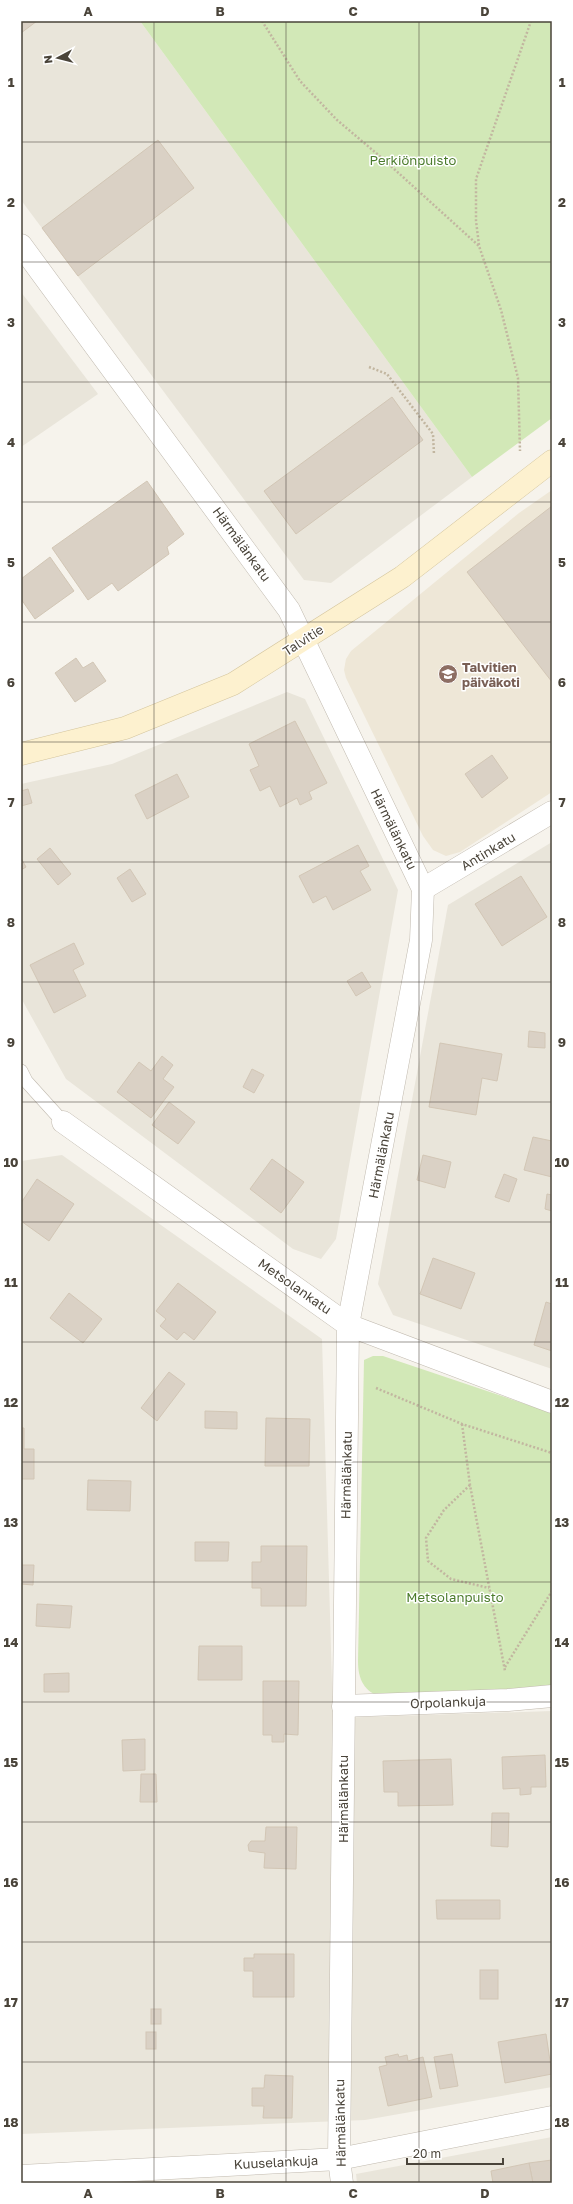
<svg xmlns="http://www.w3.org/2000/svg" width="573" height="2204" viewBox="0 0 573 2204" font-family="'Golos Text',sans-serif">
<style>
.residential{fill:#e9e5da}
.education{fill:#eee7d7}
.green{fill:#d2e8b7}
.building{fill:#dad1c5;stroke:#d2c6b5}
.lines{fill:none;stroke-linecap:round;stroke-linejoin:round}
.lane-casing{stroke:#c1baaf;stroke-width:14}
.street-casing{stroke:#c1baaf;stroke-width:23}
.secondary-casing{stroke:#d4c59d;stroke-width:23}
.path{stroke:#c2b6a0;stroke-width:2.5;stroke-dasharray:2 2;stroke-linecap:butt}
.lane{stroke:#fff;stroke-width:13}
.street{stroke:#fff;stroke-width:22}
.secondary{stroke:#fdf1cf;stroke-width:22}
.grid{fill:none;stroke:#4a443a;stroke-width:1;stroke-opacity:0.55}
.labels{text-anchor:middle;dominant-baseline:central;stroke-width:3;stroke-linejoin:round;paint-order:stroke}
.park-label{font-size:13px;fill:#4c7c2d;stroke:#fff}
.street-label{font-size:13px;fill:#4a443a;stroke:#fff}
.education-label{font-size:13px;font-weight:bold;fill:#785e54;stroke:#fff;text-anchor:start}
.neatline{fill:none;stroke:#4a443a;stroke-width:1.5}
.grid-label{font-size:13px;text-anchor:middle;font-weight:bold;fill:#4a443a}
</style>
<rect width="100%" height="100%" fill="#f6f3ec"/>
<g class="residential">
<polygon points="21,21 140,21 472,477 331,583 304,580 21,200"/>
<polygon points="21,292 98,394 21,447"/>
<polygon points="287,692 305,699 398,890 336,1239 321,1259 293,1249 66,1079 21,998 21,784 112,764"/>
<polygon points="552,842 552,1369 393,1315 378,1284 448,905"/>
<polygon points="62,1155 322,1339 333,1718 552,1711 552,2087 365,2120 21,2134 21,1161"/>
<polygon points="552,2137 552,2183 357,2183 356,2174"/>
</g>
<polygon class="education" points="552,490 552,792 460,852 446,856 433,850 423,836 346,678 344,670 346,659 351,651 519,513"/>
<g class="green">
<polygon points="140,21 552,21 552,418 472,477"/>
<path d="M 373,1356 L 383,1356 L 552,1413 L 552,1687 L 382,1698 C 364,1691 358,1680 358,1661 L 364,1360 Z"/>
</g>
<g class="building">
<polygon points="21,21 37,21 21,33"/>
<polygon points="158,140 194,188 78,276 42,228"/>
<polygon points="392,397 423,440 296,534 264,491"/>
<polygon points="147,481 184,534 167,547 169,554 118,591 112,583 88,600 52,548"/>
<polygon points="552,506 552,682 467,572"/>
<polygon points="50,557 74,591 35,619 21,599 21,579"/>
<polygon points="76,658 83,668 93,662 106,681 75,702 55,673"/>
<polygon points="295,721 327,783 309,792 312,799 300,805 297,798 280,807 270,786 260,791 250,770 259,766 249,744"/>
<polygon points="492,755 508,778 482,798 465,774"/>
<polygon points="177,774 189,797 147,819 135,795"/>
<polygon points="28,789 32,803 21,806 21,791"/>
<polygon points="358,845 369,866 360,871 371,890 333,910 326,896 313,903 299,876"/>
<polygon points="50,848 71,874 58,885 37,859"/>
<polygon points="21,858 26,867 21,870"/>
<polygon points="130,869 146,894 132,902 117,878"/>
<polygon points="521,876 547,917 502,946 475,904"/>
<polygon points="74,943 84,964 73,970 86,996 54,1013 30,965"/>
<polygon points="362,972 371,987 356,996 347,981"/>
<polygon points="529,1031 545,1033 545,1048 528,1047"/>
<polygon points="440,1043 502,1054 497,1081 482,1078 476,1115 429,1107"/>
<polygon points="162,1056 173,1065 163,1079 174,1087 151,1118 117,1092 139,1062 151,1071"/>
<polygon points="252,1069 264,1075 254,1093 243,1087"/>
<polygon points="169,1102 195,1122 178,1144 152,1125"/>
<polygon points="533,1137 552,1141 552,1177 524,1170"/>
<polygon points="423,1155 451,1162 445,1188 417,1180"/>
<polygon points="272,1159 304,1182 281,1213 250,1189"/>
<polygon points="504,1174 517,1179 509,1202 495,1197"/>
<polygon points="37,1179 74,1204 49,1241 21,1221 21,1203"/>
<polygon points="547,1194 552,1195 552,1211 545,1209"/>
<polygon points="433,1258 475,1273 461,1309 420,1294"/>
<polygon points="178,1283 216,1312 194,1340 184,1332 177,1340 160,1326 166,1319 156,1311"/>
<polygon points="69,1293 102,1319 83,1343 50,1318"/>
<polygon points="546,1302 552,1304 552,1351 534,1345"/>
<polygon points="169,1372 185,1384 157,1421 141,1408"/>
<polygon points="205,1411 237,1412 237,1429 205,1428"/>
<polygon points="266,1418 310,1419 309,1466 265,1466"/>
<polygon points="21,1428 24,1428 24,1449 34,1449 34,1479 21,1479"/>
<polygon points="88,1480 131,1481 130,1511 87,1510"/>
<polygon points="195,1542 229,1542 228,1561 195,1561"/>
<polygon points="261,1546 307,1546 306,1606 261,1606 261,1588 252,1588 252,1562 261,1562"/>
<polygon points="21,1549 22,1565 34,1565 33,1585 21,1584 21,1600"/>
<polygon points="37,1604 72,1606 70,1628 36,1626"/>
<polygon points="199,1646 242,1646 242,1680 198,1680"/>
<polygon points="69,1673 69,1692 44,1692 44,1674"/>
<polygon points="263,1681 299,1681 298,1735 284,1734 284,1742 272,1742 272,1735 263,1735"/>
<polygon points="145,1739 145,1770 123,1771 122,1740"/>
<polygon points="545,1755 546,1787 531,1787 531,1794 520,1795 520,1788 503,1789 502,1757"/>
<polygon points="451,1759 453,1805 398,1806 398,1792 384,1792 383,1761"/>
<polygon points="141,1774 156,1774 157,1802 140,1802"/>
<polygon points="492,1813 509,1813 508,1847 491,1846"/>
<polygon points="266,1827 297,1827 296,1869 264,1868 265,1853 249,1851 248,1845 251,1841 265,1841"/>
<polygon points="436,1900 500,1900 500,1919 437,1919"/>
<polygon points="254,1954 294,1954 294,1997 253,1997 253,1971 244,1971 244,1958 254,1958"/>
<rect x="480" y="1970" width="18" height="29"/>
<rect x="151" y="2009" width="10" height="15"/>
<rect x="146" y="2032" width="10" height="17"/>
<polygon points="546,2034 552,2074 505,2083 498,2042"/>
<polygon points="398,2054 399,2057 407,2055 408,2061 423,2057 432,2097 388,2106 379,2067 387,2065 385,2057"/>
<polygon points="452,2054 458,2086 440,2089 434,2057"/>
<polygon points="265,2075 293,2076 292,2118 263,2118 264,2106 252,2106 252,2088 264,2088"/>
<polygon points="552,2160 552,2183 533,2183 529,2163"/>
<polygon points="529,2163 533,2183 493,2183 491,2171"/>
</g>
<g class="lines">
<defs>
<polyline id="lane" points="21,1071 26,1081 63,1122"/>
<g id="street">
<polyline points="21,245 289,610 423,889 421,940 348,1325 339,2159 342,2183"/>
<polyline points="423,889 552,812"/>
<polyline points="63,1122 348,1325 552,1402"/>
<polyline points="343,1706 508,1700 552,1696"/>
<polyline points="21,2176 339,2159 552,2117"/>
</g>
<polyline id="secondary" points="21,754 125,728 233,684 402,577 552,461"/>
</defs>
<use href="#lane" class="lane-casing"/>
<use href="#street" class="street-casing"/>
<use href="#secondary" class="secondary-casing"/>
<g class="path">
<polyline points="262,21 300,81 337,120 382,158 479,246 501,310 518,378 520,451"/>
<polyline points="479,245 476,221 476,179 531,21"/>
<polyline points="369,367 387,374 433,434 434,455"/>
<polyline points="376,1388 462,1424 552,1453"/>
<polyline points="462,1424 470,1485 505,1671"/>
<polyline points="470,1485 444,1510 426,1538 428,1561 451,1579 489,1588"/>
<polyline points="505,1667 552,1591"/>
</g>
<use href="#lane" class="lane"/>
<use href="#street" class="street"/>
<use href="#secondary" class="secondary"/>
</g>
<path class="grid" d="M 154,21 L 154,2183M 286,21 L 286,2183M 419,21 L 419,2183M 21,142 L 552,142M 21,262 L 552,262M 21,382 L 552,382M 21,502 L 552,502M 21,622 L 552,622M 21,742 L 552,742M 21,862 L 552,862M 21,982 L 552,982M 21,1102 L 552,1102M 21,1222 L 552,1222M 21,1342 L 552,1342M 21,1462 L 552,1462M 21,1582 L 552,1582M 21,1702 L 552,1702M 21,1822 L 552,1822M 21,1942 L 552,1942M 21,2062 L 552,2062"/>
<defs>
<symbol id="school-disc" viewBox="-11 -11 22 22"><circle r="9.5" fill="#8d6e63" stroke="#fff"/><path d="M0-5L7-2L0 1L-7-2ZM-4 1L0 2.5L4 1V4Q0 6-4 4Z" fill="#fff"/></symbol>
</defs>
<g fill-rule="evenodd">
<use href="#school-disc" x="437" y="663" width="22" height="22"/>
</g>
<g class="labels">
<g class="park-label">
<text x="413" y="160">Perkiönpuisto</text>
<text x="455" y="1597">Metsolanpuisto</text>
</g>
<g class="street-label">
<text transform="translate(242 544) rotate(54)">Härmälänkatu</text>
<text transform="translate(303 640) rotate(-33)">Talvitie</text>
<text transform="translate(394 829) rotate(64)">Härmälänkatu</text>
<text transform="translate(488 851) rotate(-31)">Antinkatu</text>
<text transform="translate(381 1155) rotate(-79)">Härmälänkatu</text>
<text transform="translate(295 1286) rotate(35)">Metsolankatu</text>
<text transform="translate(346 1475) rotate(-89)">Härmälänkatu</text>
<text transform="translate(448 1702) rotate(-2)">Orpolankuja</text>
<text transform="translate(343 1799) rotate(-90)">Härmälänkatu</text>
<text transform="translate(340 2123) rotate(-91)">Härmälänkatu</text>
<text transform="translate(276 2162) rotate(-3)">Kuuselankuja</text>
</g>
<g class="education-label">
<text x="462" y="667">Talvitien<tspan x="462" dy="15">päiväkoti</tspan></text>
</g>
</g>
<rect width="573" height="2204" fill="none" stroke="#ffffff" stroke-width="44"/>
<g transform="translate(58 58) rotate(263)" stroke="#ffffff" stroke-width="3" paint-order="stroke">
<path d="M0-3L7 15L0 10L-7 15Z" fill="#4a443a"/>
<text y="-6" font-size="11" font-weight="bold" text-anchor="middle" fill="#4a443a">N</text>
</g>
<path d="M407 2158v6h96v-6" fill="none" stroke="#4a443a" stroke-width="2"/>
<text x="413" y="2158" font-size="12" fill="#4a443a" stroke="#ffffff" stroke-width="3" paint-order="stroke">20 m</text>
<rect x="22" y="22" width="529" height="2160" class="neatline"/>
<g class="grid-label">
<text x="88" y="16">A</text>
<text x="220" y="16">B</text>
<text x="353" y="16">C</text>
<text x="485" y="16">D</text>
<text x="11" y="87">1</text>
<text x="562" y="87">1</text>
<text x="11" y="207">2</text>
<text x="562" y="207">2</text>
<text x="11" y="327">3</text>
<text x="562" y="327">3</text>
<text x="11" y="447">4</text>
<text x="562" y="447">4</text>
<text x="11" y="567">5</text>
<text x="562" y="567">5</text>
<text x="11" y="687">6</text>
<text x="562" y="687">6</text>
<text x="11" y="807">7</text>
<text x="562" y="807">7</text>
<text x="11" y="927">8</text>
<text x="562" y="927">8</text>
<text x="11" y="1047">9</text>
<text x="562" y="1047">9</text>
<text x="11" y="1167">10</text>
<text x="562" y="1167">10</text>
<text x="11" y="1287">11</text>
<text x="562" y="1287">11</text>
<text x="11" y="1407">12</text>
<text x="562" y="1407">12</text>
<text x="11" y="1527">13</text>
<text x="562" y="1527">13</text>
<text x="11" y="1647">14</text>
<text x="562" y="1647">14</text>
<text x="11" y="1767">15</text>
<text x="562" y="1767">15</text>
<text x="11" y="1887">16</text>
<text x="562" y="1887">16</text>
<text x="11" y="2007">17</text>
<text x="562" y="2007">17</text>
<text x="11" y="2127">18</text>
<text x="562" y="2127">18</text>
<text x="88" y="2198">A</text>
<text x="220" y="2198">B</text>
<text x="353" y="2198">C</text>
<text x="485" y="2198">D</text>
</g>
</svg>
